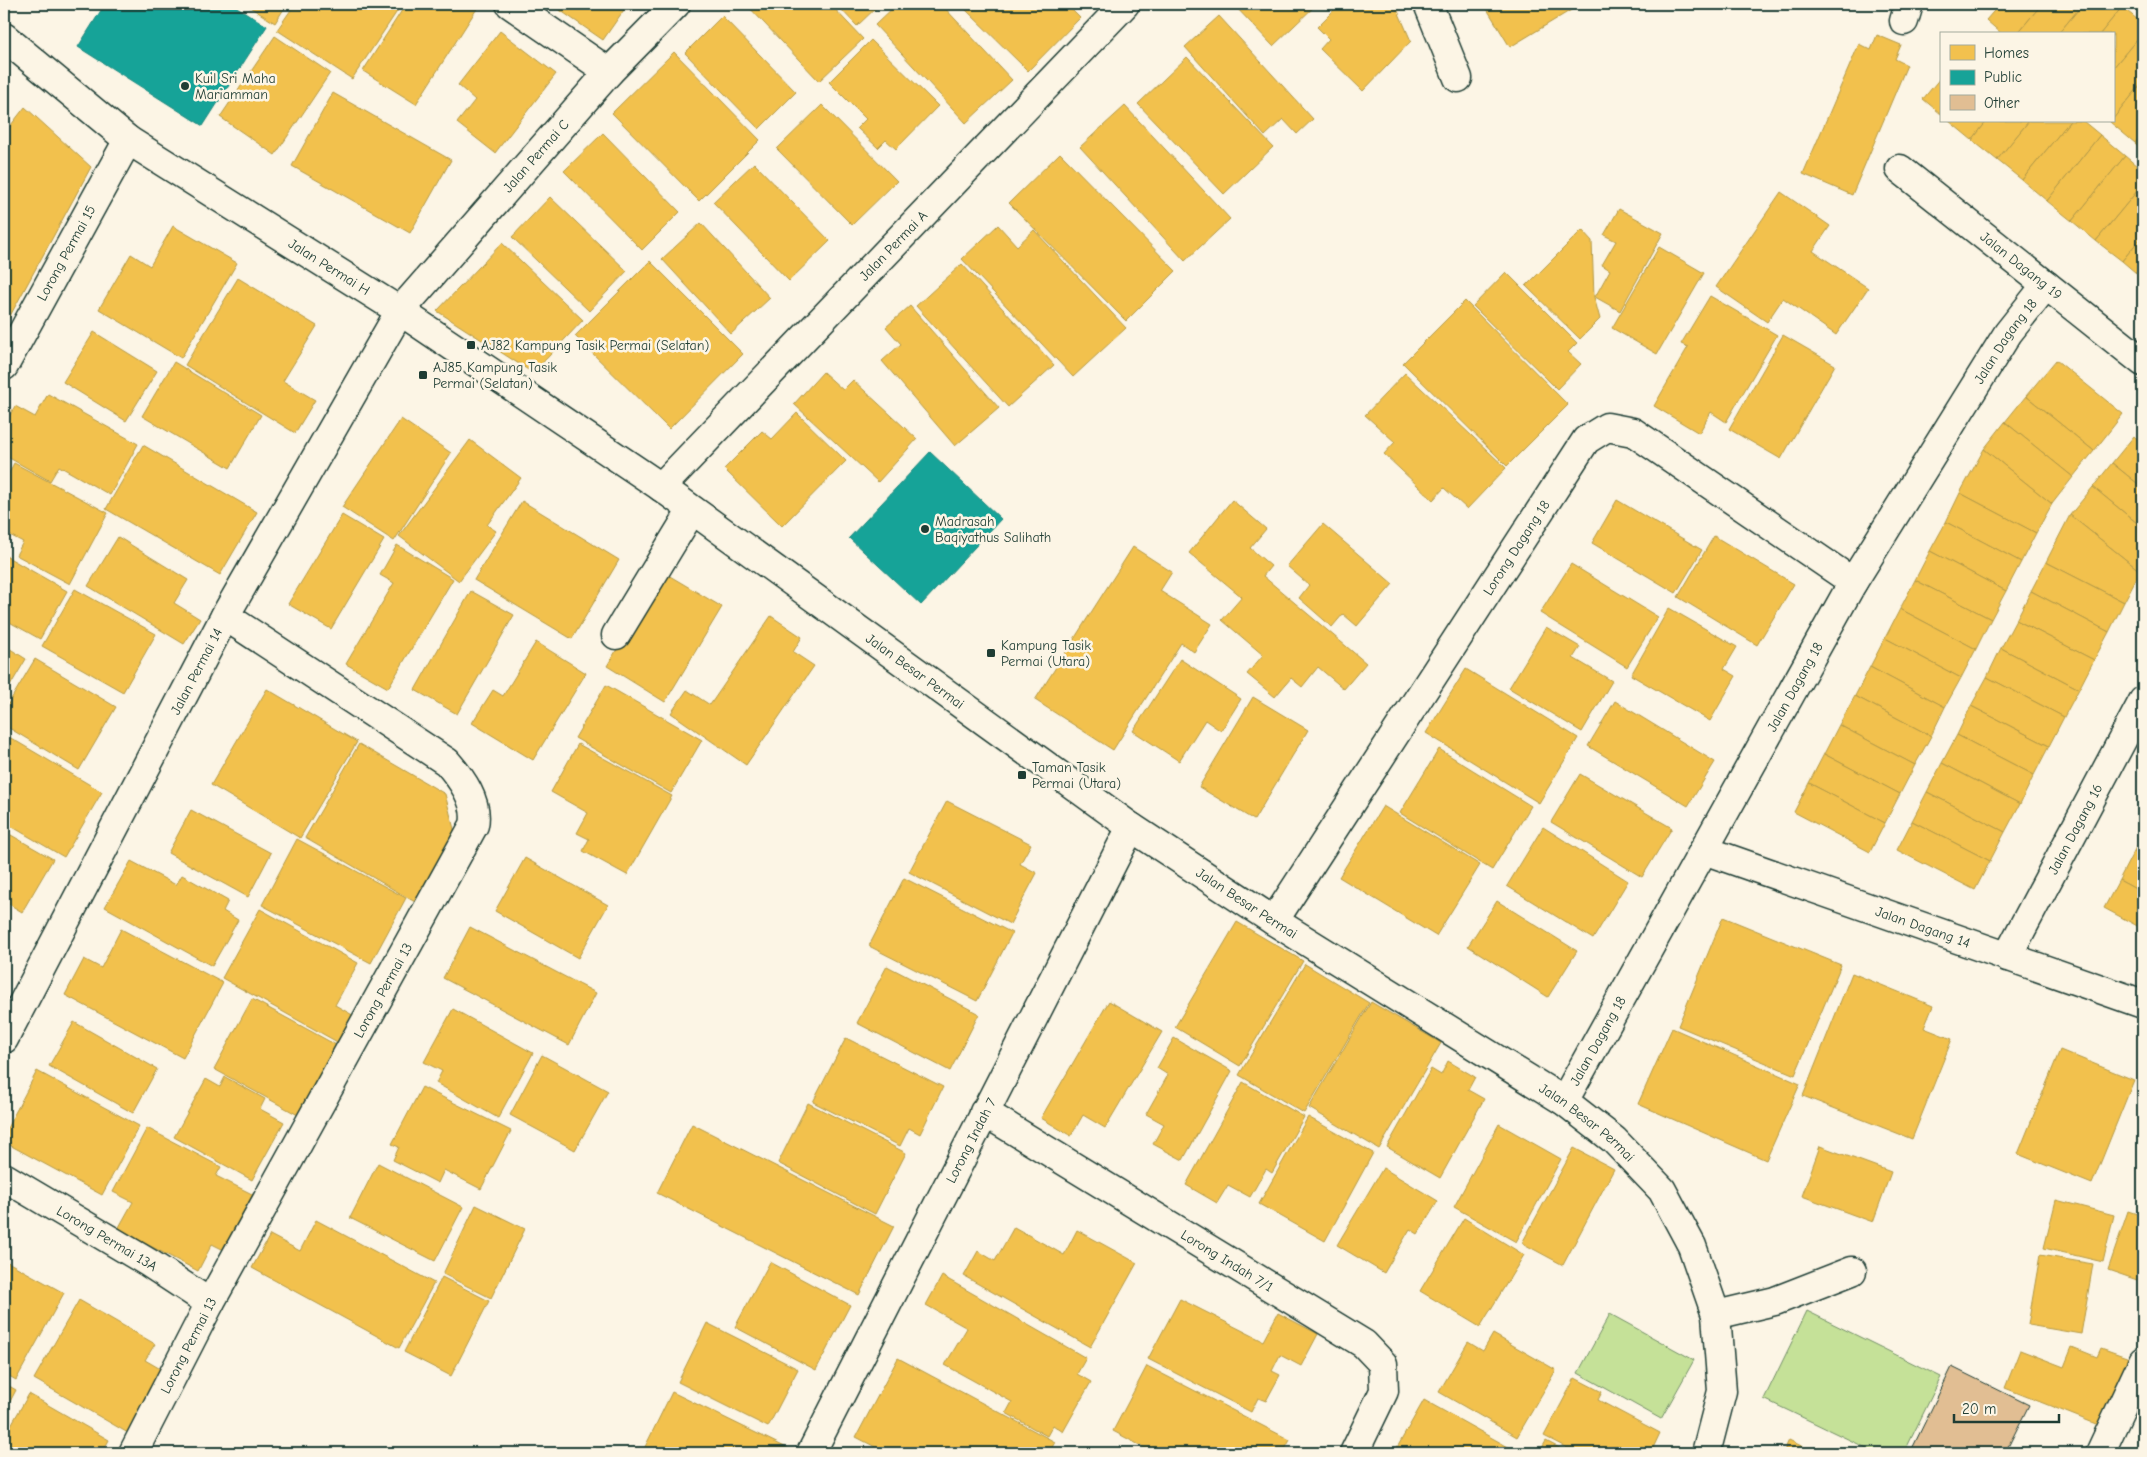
<svg xmlns="http://www.w3.org/2000/svg" width="2147" height="1457" viewBox="0 0 2147 1457" font-family="'Comic Neue',sans-serif">
<style>
.green{fill:#c5e198;stroke:#728f66}
.homes{fill:#f2c14e;stroke:#b39946}
.public{fill:#17a398;stroke:#19847a}
.building{fill:#e1be93;stroke:#1f3d34}
.lines{fill:none;stroke-linecap:round;stroke-linejoin:round}
.minor-casing{stroke:#1f3d34;stroke-width:31}
.minor{stroke:#fcf5e5;stroke-width:28}
.poi-dot{fill:#1f3d34;stroke:#fcf5e5;stroke-width:2}
.labels{text-anchor:middle;dominant-baseline:central;stroke-width:5;stroke-linejoin:round;paint-order:stroke}
.poi-label{font-size:14px;fill:#1f3d34;stroke:#fcf5e5;text-anchor:start}
.street-label{font-size:14px;fill:#1f3d34;stroke:#fcf5e5}
</style>
<rect width="100%" height="100%" fill="#fcf5e5"/>
<filter id="ink" filterUnits="userSpaceOnUse"><feTurbulence type="fractalNoise" baseFrequency=".02" numOctaves="2"/><feDisplacementMap in="SourceGraphic" scale="10" xChannelSelector="R" yChannelSelector="G"/><feConvolveMatrix kernelMatrix="1 2 1 2 8 2 1 2 1" color-interpolation-filters="sRGB"/></filter>
<g filter="url(#ink)">
<g class="green">
<polygon points="1807,1311 1941,1377 1904,1453 1877,1453 1764,1399"/>
<polygon points="1610,1314 1694,1360 1661,1419 1578,1373"/>
</g>
<g class="homes">
<polygon points="245,4 287,4 275,23"/>
<polygon points="295,4 402,4 352,79 277,30"/>
<polygon points="406,4 474,4 478,7 416,104 363,71"/>
<polygon points="551,4 628,4 603,40"/>
<polygon points="746,4 830,4 863,39 819,81"/>
<polygon points="836,4 880,4 857,26"/>
<polygon points="897,4 941,4 1012,80 966,123 875,25"/>
<polygon points="960,4 1066,4 1080,18 1028,71"/>
<polygon points="1233,4 1317,4 1273,46"/>
<polygon points="1340,4 1395,4 1411,41 1363,91 1320,49 1329,39 1317,27"/>
<polygon points="1484,4 1581,4 1510,47"/>
<polygon points="2000,4 2042,4 2017,34 2002,34 1986,20"/>
<polygon points="2042,4 2083,4 2058,34 2017,34"/>
<polygon points="2083,4 2119,4 2122,7 2100,34 2058,34"/>
<polygon points="2122,7 2143,24 2143,32 2113,68 2113,34 2100,34"/>
<polygon points="722,16 796,92 759,129 685,53"/>
<polygon points="1219,16 1313,119 1297,134 1283,119 1265,136 1185,47"/>
<polygon points="500,31 556,74 495,153 457,123 475,100 458,85"/>
<polygon points="2143,32 2143,82 2113,119 2113,68"/>
<polygon points="1877,35 1901,45 1895,59 1907,65 1852,195 1803,174 1859,44 1871,50"/>
<polygon points="275,36 330,73 275,155 220,117"/>
<polygon points="871,40 938,106 896,149 886,140 878,148 857,128 866,119 829,82"/>
<polygon points="674,52 760,140 699,201 612,113"/>
<polygon points="1187,57 1273,147 1224,194 1138,104"/>
<polygon points="1941,77 1941,114 1923,99"/>
<polygon points="2143,82 2143,133 2135,143 2110,122 2113,121 2113,119"/>
<polygon points="333,93 451,160 410,233 292,166"/>
<polygon points="822,105 897,181 852,225 777,149"/>
<polygon points="1125,106 1230,219 1185,261 1080,147"/>
<polygon points="25,107 91,167 4,327 4,134"/>
<polygon points="1949,121 1987,121 1972,140"/>
<polygon points="1987,121 2029,121 1997,160 1972,140"/>
<polygon points="2029,121 2070,121 2022,180 1997,160"/>
<polygon points="2070,121 2083,121 2100,135 2047,201 2022,180"/>
<polygon points="603,133 680,212 642,250 564,171"/>
<polygon points="2143,133 2143,150 2135,143"/>
<polygon points="2100,135 2125,156 2072,221 2047,201"/>
<polygon points="1060,153 1176,271 1126,321 1009,203"/>
<polygon points="2125,156 2143,171 2143,184 2096,241 2072,221"/>
<polygon points="754,163 830,241 789,281 713,202"/>
<polygon points="2143,184 2143,235 2122,261 2096,241"/>
<polygon points="1781,192 1830,226 1813,251 1868,288 1836,335 1783,298 1767,322 1716,287"/>
<polygon points="550,197 627,271 589,311 512,237"/>
<polygon points="1619,209 1663,233 1620,311 1595,297 1610,270 1602,265 1616,241 1604,235"/>
<polygon points="701,223 770,298 731,334 662,259"/>
<polygon points="998,225 1017,246 1034,230 1126,328 1073,377 962,259"/>
<polygon points="173,226 237,263 181,358 99,309 131,254 150,266"/>
<polygon points="1582,230 1592,241 1594,297 1600,319 1580,339 1526,286"/>
<polygon points="2143,235 2143,279 2122,261"/>
<polygon points="502,243 583,320 533,373 437,311"/>
<polygon points="1659,247 1704,273 1657,354 1612,328"/>
<polygon points="650,261 743,354 669,429 575,336"/>
<polygon points="962,264 1054,365 1008,407 916,306"/>
<polygon points="1506,272 1577,343 1568,352 1581,364 1557,389 1473,306"/>
<polygon points="238,278 317,326 283,381 315,400 295,433 185,365"/>
<polygon points="1710,296 1777,335 1726,422 1711,412 1699,433 1654,406 1688,347 1681,344"/>
<polygon points="1465,301 1568,405 1507,466 1403,363"/>
<polygon points="910,306 999,408 955,446 882,361 901,344 886,327"/>
<polygon points="94,332 157,371 126,421 63,382"/>
<polygon points="1783,335 1835,365 1781,459 1729,429"/>
<polygon points="2056,360 2123,414 2094,451 2026,396"/>
<polygon points="174,362 261,415 230,468 142,416"/>
<polygon points="823,372 843,390 853,380 917,439 878,482 794,404"/>
<polygon points="1405,373 1506,468 1467,509 1444,488 1433,500 1384,454 1395,442 1365,415"/>
<polygon points="48,394 138,444 110,495 59,466 50,481 4,455 4,425 15,406 35,417"/>
<polygon points="2026,396 2094,451 2073,477 2005,422"/>
<polygon points="797,413 846,461 782,526 724,469 762,431 772,439"/>
<polygon points="401,419 451,453 394,541 342,507"/>
<polygon points="2005,422 2073,477 2052,504 1984,449"/>
<polygon points="2134,436 2143,444 2143,488 2112,463"/>
<polygon points="470,440 521,478 487,525 496,531 459,581 399,536"/>
<polygon points="143,445 257,512 220,575 106,509"/>
<polygon points="1984,449 2052,504 2036,533 1960,493"/>
<polygon points="14,463 108,513 70,584 16,555 23,542 4,532 4,483"/>
<polygon points="2112,463 2143,488 2143,528 2093,487"/>
<polygon points="2093,487 2143,528 2143,567 2140,571 2070,515"/>
<polygon points="1960,493 2036,533 2021,562 1946,522"/>
<polygon points="1232,500 1266,529 1250,548 1271,566 1263,576 1366,663 1344,689 1318,667 1302,687 1291,678 1275,697 1247,674 1263,655 1222,620 1242,597 1189,553"/>
<polygon points="1617,500 1702,550 1676,593 1592,543"/>
<polygon points="522,501 619,560 572,639 474,580"/>
<polygon points="342,515 384,540 331,629 288,604"/>
<polygon points="2070,515 2140,571 2124,602 2046,562"/>
<polygon points="1946,522 2021,562 2006,591 1930,551"/>
<polygon points="1323,524 1393,584 1357,626 1343,614 1332,627 1299,598 1309,585 1287,566"/>
<polygon points="1714,536 1794,584 1757,645 1678,597"/>
<polygon points="118,537 188,580 174,603 200,619 184,644 88,586"/>
<polygon points="397,545 453,579 388,688 346,664 394,583 380,575"/>
<polygon points="1133,547 1172,572 1160,591 1212,624 1194,652 1181,643 1113,750 1035,700"/>
<polygon points="1930,551 2006,591 1991,619 1915,580"/>
<polygon points="4,555 67,591 40,639 4,619"/>
<polygon points="2046,562 2124,602 2109,632 2031,591"/>
<polygon points="1571,564 1658,617 1627,667 1540,613"/>
<polygon points="663,572 722,607 665,702 607,666"/>
<polygon points="1915,580 1991,619 1976,649 1900,609"/>
<polygon points="75,589 156,634 123,692 42,646"/>
<polygon points="471,591 514,615 457,714 415,690"/>
<polygon points="2031,591 2109,632 2094,660 2016,620"/>
<polygon points="1669,608 1737,647 1724,669 1736,676 1710,721 1631,675"/>
<polygon points="1900,609 1976,649 1961,678 1885,638"/>
<polygon points="771,616 802,637 793,652 814,666 746,765 671,713 687,690 710,705"/>
<polygon points="2016,620 2094,660 2079,689 2001,648"/>
<polygon points="1546,627 1580,647 1573,658 1612,681 1582,732 1509,688"/>
<polygon points="1885,638 1961,678 1945,707 1870,667"/>
<polygon points="536,642 586,673 533,760 472,723 493,690 503,696"/>
<polygon points="4,645 26,659 4,696"/>
<polygon points="2001,648 2079,689 2064,717 1987,677"/>
<polygon points="35,659 116,707 79,770 4,725 4,711"/>
<polygon points="1180,659 1241,699 1221,731 1205,720 1179,761 1133,731"/>
<polygon points="1870,667 1945,707 1931,736 1855,696"/>
<polygon points="1466,669 1578,738 1539,803 1426,733"/>
<polygon points="1987,677 2064,717 2049,746 1971,706"/>
<polygon points="606,685 702,740 671,793 575,738"/>
<polygon points="267,689 357,742 300,838 211,785"/>
<polygon points="1855,696 1931,736 1915,765 1839,725"/>
<polygon points="1253,697 1308,730 1254,820 1199,787"/>
<polygon points="1615,701 1715,762 1688,806 1588,746"/>
<polygon points="1971,706 2049,746 2034,775 1957,735"/>
<polygon points="1839,725 1915,765 1900,794 1824,754"/>
<polygon points="4,734 102,792 64,857 4,822"/>
<polygon points="1957,735 2034,775 2020,804 1942,763"/>
<polygon points="359,744 445,794 455,833 415,902 305,838"/>
<polygon points="578,744 672,796 627,875 583,851 589,839 577,833 588,813 551,792"/>
<polygon points="1439,749 1531,806 1492,870 1400,813"/>
<polygon points="1824,754 1900,794 1885,823 1809,783"/>
<polygon points="1942,763 2020,804 2005,832 1927,792"/>
<polygon points="1580,774 1672,828 1642,877 1551,822"/>
<polygon points="1809,783 1885,823 1870,852 1794,812"/>
<polygon points="1927,792 2005,832 1990,861 1912,821"/>
<polygon points="947,801 1031,844 1020,864 1037,873 1010,924 909,872"/>
<polygon points="1383,806 1480,865 1436,936 1339,877"/>
<polygon points="191,810 271,853 248,897 168,853"/>
<polygon points="1912,821 1990,861 1975,890 1897,850"/>
<polygon points="1543,827 1628,881 1593,939 1507,886"/>
<polygon points="4,831 53,859 22,912 4,901"/>
<polygon points="2143,834 2143,856 2134,851"/>
<polygon points="297,839 406,898 371,963 262,905"/>
<polygon points="2134,851 2143,856 2143,893 2119,880"/>
<polygon points="525,858 608,905 578,958 495,911"/>
<polygon points="131,861 176,885 182,875 228,901 223,911 238,920 212,966 105,907"/>
<polygon points="904,878 1012,933 977,1001 869,946"/>
<polygon points="2119,880 2143,893 2143,929 2104,908"/>
<polygon points="1497,901 1577,951 1548,997 1468,946"/>
<polygon points="260,909 358,963 335,1005 356,1017 341,1044 222,978"/>
<polygon points="1723,917 1841,965 1795,1075 1678,1026"/>
<polygon points="1237,922 1303,961 1240,1066 1175,1027"/>
<polygon points="470,927 596,993 569,1045 443,978"/>
<polygon points="121,929 223,983 183,1058 65,995 84,959 101,968"/>
<polygon points="1305,964 1369,1003 1304,1113 1239,1075"/>
<polygon points="887,966 979,1014 950,1071 857,1023"/>
<polygon points="1852,973 1933,1006 1924,1028 1952,1039 1912,1139 1803,1096"/>
<polygon points="252,999 336,1045 298,1115 214,1069"/>
<polygon points="1109,1001 1162,1032 1105,1128 1083,1115 1071,1136 1041,1118"/>
<polygon points="1371,1002 1441,1043 1379,1149 1309,1108"/>
<polygon points="453,1009 533,1053 498,1118 436,1083 442,1071 424,1062"/>
<polygon points="74,1022 157,1069 133,1113 49,1066"/>
<polygon points="1672,1028 1800,1084 1766,1160 1638,1104"/>
<polygon points="846,1038 943,1087 920,1134 909,1128 900,1146 813,1102"/>
<polygon points="1174,1038 1232,1071 1183,1160 1153,1144 1164,1124 1146,1114 1168,1075 1157,1068"/>
<polygon points="2060,1050 2134,1080 2092,1184 2018,1154"/>
<polygon points="542,1055 608,1091 575,1150 510,1115"/>
<polygon points="1448,1061 1475,1077 1468,1090 1484,1099 1440,1178 1387,1147 1431,1069 1441,1075"/>
<polygon points="37,1071 139,1126 102,1195 4,1142 4,1134"/>
<polygon points="225,1077 265,1099 260,1109 284,1122 252,1180 174,1137 206,1079 220,1087"/>
<polygon points="1243,1082 1304,1117 1272,1173 1266,1169 1250,1197 1228,1185 1217,1203 1186,1185"/>
<polygon points="422,1087 511,1131 481,1189 444,1170 438,1183 393,1160 399,1147 392,1144"/>
<polygon points="808,1103 906,1153 875,1214 778,1163"/>
<polygon points="1308,1117 1373,1153 1325,1241 1259,1204"/>
<polygon points="692,1124 894,1226 859,1295 657,1193"/>
<polygon points="1499,1124 1561,1159 1516,1242 1454,1207"/>
<polygon points="147,1128 221,1167 216,1176 254,1195 224,1250 212,1244 198,1271 118,1229 133,1202 113,1192"/>
<polygon points="1820,1146 1891,1172 1873,1222 1802,1196"/>
<polygon points="1574,1148 1614,1169 1563,1265 1522,1243"/>
<polygon points="378,1163 463,1207 435,1261 350,1218"/>
<polygon points="1383,1168 1438,1201 1418,1234 1410,1229 1384,1273 1337,1245"/>
<polygon points="2056,1200 2114,1215 2103,1262 2044,1248"/>
<polygon points="476,1205 525,1229 491,1298 443,1274"/>
<polygon points="2128,1211 2143,1216 2143,1282 2108,1270"/>
<polygon points="1464,1218 1524,1255 1480,1327 1420,1291"/>
<polygon points="316,1220 434,1283 399,1348 252,1268 270,1235 300,1251"/>
<polygon points="1014,1227 1064,1255 1077,1230 1137,1263 1090,1347 964,1276 978,1251 995,1261"/>
<polygon points="2040,1255 2093,1264 2081,1334 2028,1325"/>
<polygon points="4,1260 64,1293 16,1380 4,1373"/>
<polygon points="770,1262 850,1305 816,1370 735,1327"/>
<polygon points="942,1276 1086,1358 1077,1374 1091,1382 1063,1432 1053,1425 1047,1436 1006,1413 1012,1402 945,1365 967,1328 926,1305"/>
<polygon points="442,1277 489,1301 451,1376 404,1352"/>
<polygon points="1180,1299 1263,1341 1278,1313 1318,1334 1301,1366 1280,1355 1272,1371 1280,1375 1266,1401 1258,1398 1251,1412 1148,1359"/>
<polygon points="79,1300 155,1344 145,1360 164,1371 128,1433 34,1379"/>
<polygon points="707,1323 798,1369 768,1427 678,1382"/>
<polygon points="1493,1334 1556,1370 1517,1437 1439,1392 1468,1342 1483,1351"/>
<polygon points="2072,1347 2097,1357 2101,1348 2138,1361 2101,1426 2005,1388 2020,1350 2064,1367"/>
<polygon points="898,1358 1055,1442 1049,1453 887,1453 856,1437"/>
<polygon points="1147,1366 1290,1440 1283,1453 1145,1453 1147,1449 1113,1431"/>
<polygon points="1575,1378 1602,1392 1598,1400 1660,1433 1653,1448 1663,1453 1577,1453 1544,1436"/>
<polygon points="4,1383 16,1390 4,1413"/>
<polygon points="672,1392 797,1453 642,1453"/>
<polygon points="29,1394 109,1440 102,1453 4,1453 4,1437"/>
<polygon points="1424,1400 1519,1453 1394,1453"/>
<polygon points="1789,1440 1816,1453 1783,1453"/>
<polygon points="1546,1441 1569,1453 1539,1453"/>
</g>
<g class="public">
<polygon points="105,4 232,4 267,26 203,126 78,47"/>
<polygon points="930,452 1001,519 921,605 849,538"/>
</g>
<polygon class="building" points="1952,1367 2029,1405 2005,1453 1910,1453"/>
<g class="lines">
<defs>
<g id="minor">
<polyline points="510,4 609,72"/>
<polyline points="1428,4 1458,78"/>
<polyline points="1904,21 1909,4"/>
<path id="s1" d="M 4,37 L 128,140 L 400,311 L 661,487 L 1131,827 L 1274,921 L 1564,1101 L 1614,1140 L 1662,1190 L 1692,1246 L 1716,1315 L 1722,1391 L 1706,1453"/>
<path id="s2" d="M 1900,169 L 2143,362"/>
<path id="s3" d="M 4,366 L 128,140"/>
<path id="s4" d="M 661,487 L 1125,4"/>
<polyline points="616,635 692,510"/>
<path id="s5" d="M 1704,850 L 2143,1004"/>
<path id="s6" d="M 1274,921 L 1586,440 L 1607,427 L 1633,432 L 1853,582"/>
<path id="s7" d="M 2007,957 L 2143,701"/>
<path id="s8" d="M 4,1039 L 225,616 L 400,311 L 609,72 L 676,4"/>
<path id="s9" d="M 1564,1101 L 1853,582 L 2008,333 L 2046,285"/>
<path id="s10" d="M 984,1112 L 1364,1344 L 1383,1364 L 1384,1391 L 1354,1453"/>
<path id="s11" d="M 4,1177 L 149,1263 L 210,1303"/>
<polyline points="1716,1315 1775,1301 1852,1271"/>
<path id="s12" d="M 133,1453 L 210,1303 L 474,825 C 479,802 461,778 447,762 L 225,616"/>
<path id="s13" d="M 811,1453 L 1131,827"/>
<polyline points="2100,1453 2143,1361"/>
</g>
</defs>
<use href="#minor" class="minor-casing"/>
<use href="#minor" class="minor"/>
</g>
</g>
<g class="poi-dot">
<circle cx="185" cy="86" r="5"/>
<rect x="466" y="340" width="10" height="10" rx="2.5"/>
<rect x="418" y="370" width="10" height="10" rx="2.5"/>
<circle cx="925" cy="529" r="5"/>
<rect x="986" y="648" width="10" height="10" rx="2.5"/>
<rect x="1017" y="770" width="10" height="10" rx="2.5"/>
</g>
<g class="labels">
<g class="poi-label">
<text x="195" y="78">Kuil Sri Maha<tspan x="195" dy="16">Mariamman</tspan></text>
<text x="481" y="345">AJ82 Kampung Tasik Permai (Selatan)</text>
<text x="433" y="367">AJ85 Kampung Tasik<tspan x="433" dy="16">Permai (Selatan)</tspan></text>
<text x="935" y="521">Madrasah<tspan x="935" dy="16">Baqiyathus Salihath</tspan></text>
<text x="1001" y="645">Kampung Tasik<tspan x="1001" dy="16">Permai (Utara)</tspan></text>
<text x="1032" y="767">Taman Tasik<tspan x="1032" dy="16">Permai (Utara)</tspan></text>
</g>
<g class="street-label">
<text stroke="none"><textPath href="#s8" startOffset="1035">Jalan Permai C</textPath></text>
<text stroke="none"><textPath href="#s4" startOffset="335">Jalan Permai A</textPath></text>
<text stroke="none"><textPath href="#s3" startOffset="129">Lorong Permai 15</textPath></text>
<text stroke="none"><textPath href="#s1" startOffset="399">Jalan Permai H</textPath></text>
<text stroke="none"><textPath href="#s2" startOffset="155">Jalan Dagang 19</textPath></text>
<text stroke="none"><textPath href="#s9" startOffset="879">Jalan Dagang 18</textPath></text>
<text stroke="none"><textPath href="#s6" startOffset="445">Lorong Dagang 18</textPath></text>
<text stroke="none"><textPath href="#s1" startOffset="1111">Jalan Besar Permai</textPath></text>
<text stroke="none"><textPath href="#s8" startOffset="415">Jalan Permai 14</textPath></text>
<text stroke="none"><textPath href="#s9" startOffset="474">Jalan Dagang 18</textPath></text>
<text stroke="none"><textPath href="#s7" startOffset="145">Jalan Dagang 16</textPath></text>
<text stroke="none"><textPath href="#s1" startOffset="1516">Jalan Besar Permai</textPath></text>
<text stroke="none"><textPath href="#s5" startOffset="232">Jalan Dagang 14</textPath></text>
<text stroke="none"><textPath href="#s12" startOffset="526">Lorong Permai 13</textPath></text>
<text stroke="none"><textPath href="#s9" startOffset="69">Jalan Dagang 18</textPath></text>
<text stroke="none"><textPath href="#s1" startOffset="1921">Jalan Besar Permai</textPath></text>
<text stroke="none"><textPath href="#s13" startOffset="351">Lorong Indah 7</textPath></text>
<text stroke="none"><textPath href="#s11" startOffset="120">Lorong Permai 13A</textPath></text>
<text stroke="none"><textPath href="#s10" startOffset="285">Lorong Indah 7/1</textPath></text>
<text stroke="none"><textPath href="#s12" startOffset="121">Lorong Permai 13</textPath></text>
</g>
</g>
<rect width="2147" height="1457" fill="none" stroke="#fcf5e5" stroke-width="20"/>
<rect x="10" y="10" width="2127" height="1437" fill="none" stroke="#1f3d34" stroke-width="2" filter="url(#ink)"/>
<rect x="1940" y="32" width="175" height="90" fill="#fcf5e5" stroke="#a4ab9e"/>
<rect x="1950" y="45" width="25" height="15" fill="#f2c14e" stroke="#a4ab9e"/>
<text x="1984" y="58" font-size="15" fill="#1f3d34">Homes</text>
<rect x="1950" y="70" width="25" height="15" fill="#17a398" stroke="#a4ab9e"/>
<text x="1984" y="82" font-size="15" fill="#1f3d34">Public</text>
<rect x="1950" y="95" width="25" height="15" fill="#e1be93" stroke="#a4ab9e"/>
<text x="1984" y="108" font-size="15" fill="#1f3d34">Other</text>
<path d="M1954 1414v8h105v-8" fill="none" stroke="#1f3d34" stroke-width="2.5"/>
<text x="1962" y="1414" font-size="15" fill="#1f3d34" stroke="#fcf5e5" stroke-width="4" paint-order="stroke">20 m</text>
</svg>
